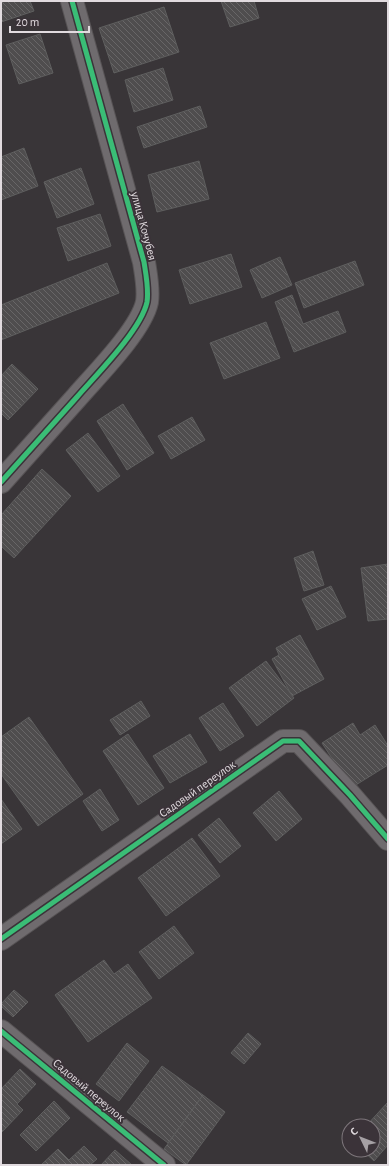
<svg xmlns="http://www.w3.org/2000/svg" width="389" height="1166" viewBox="0 0 389 1166" font-family="'Alegreya Sans',sans-serif">
<style>
.building{fill:url(#building-back-hatch);stroke:#5e5e5e}
.lines{fill:none;stroke-linecap:round;stroke-linejoin:round}
.minor-casing{stroke:#575355;stroke-width:24}
.minor{stroke:#6f6b6e;stroke-width:22}
.cycleway-casing{stroke:#3b3339;stroke-width:8}
.cycleway{stroke:#3abd76;stroke-width:5}
.labels{text-anchor:middle;dominant-baseline:central;stroke-width:4;stroke-linejoin:round;paint-order:stroke}
.street-label{font-size:12px;fill:#e1dbdf;stroke:#3b3339}
</style>
<defs>
<pattern id="building-back-hatch" width="6" height="6" patternUnits="userSpaceOnUse"><rect width="6" height="6" fill="#4f4d4e"/><path d="M-1 5l2 2M0 0l6 6M5-1l2 2" fill="none" stroke="#686667"/></pattern>
</defs>
<rect width="100%" height="100%" fill="#393538"/>
<g class="building">
<polygon points="1,1 30,1 34,11 1,22"/>
<polygon points="221,1 254,1 259,18 230,27"/>
<polygon points="164,7 179,52 114,73 99,28"/>
<polygon points="40,34 53,73 19,84 6,45"/>
<polygon points="163,68 173,100 134,112 125,80"/>
<polygon points="200,106 207,127 144,148 137,127"/>
<polygon points="24,148 38,186 1,200 1,157"/>
<polygon points="199,161 209,199 157,212 148,175"/>
<polygon points="81,168 94,204 57,218 44,182"/>
<polygon points="100,214 111,246 68,261 57,228"/>
<polygon points="231,254 242,287 190,304 179,270"/>
<polygon points="280,257 292,285 262,298 250,270"/>
<polygon points="355,261 364,285 304,308 295,283"/>
<polygon points="107,263 119,293 1,340 1,305"/>
<polygon points="292,295 303,324 338,311 346,332 294,352 275,302"/>
<polygon points="266,322 280,358 224,379 210,343"/>
<polygon points="12,364 38,389 8,420 1,413 1,376"/>
<polygon points="123,404 154,453 127,470 97,421"/>
<polygon points="192,417 205,440 171,459 158,436"/>
<polygon points="88,433 120,476 98,492 66,450"/>
<polygon points="42,469 71,496 14,558 1,546 1,515"/>
<polygon points="313,551 324,585 304,591 294,558"/>
<polygon points="388,564 388,619 368,621 361,568"/>
<polygon points="331,586 346,617 317,630 302,599"/>
<polygon points="300,635 324,679 292,696 272,659 279,655 276,648"/>
<polygon points="266,661 294,698 257,726 229,688"/>
<polygon points="141,701 150,716 120,735 110,720"/>
<polygon points="223,703 244,736 220,751 199,718"/>
<polygon points="29,717 83,794 38,826 1,774 1,737"/>
<polygon points="353,723 360,735 375,725 388,746 388,765 351,788 322,743"/>
<polygon points="128,734 164,788 138,805 103,751"/>
<polygon points="190,734 207,762 170,783 153,756"/>
<polygon points="100,789 119,820 102,831 83,801"/>
<polygon points="279,791 302,819 276,841 253,813"/>
<polygon points="1,799 22,829 1,844"/>
<polygon points="219,818 241,846 220,863 198,835"/>
<polygon points="192,838 220,876 166,916 138,878"/>
<polygon points="174,926 194,953 159,979 139,952"/>
<polygon points="104,960 114,974 128,964 152,998 88,1042 55,995"/>
<polygon points="14,990 28,1002 13,1017 1,1006 1,1004"/>
<polygon points="248,1033 261,1044 244,1064 231,1053"/>
<polygon points="127,1043 149,1061 119,1101 96,1084"/>
<polygon points="162,1066 203,1095 168,1143 127,1112"/>
<polygon points="20,1069 36,1084 17,1104 23,1110 1,1133 1,1089"/>
<polygon points="203,1095 225,1112 186,1165 164,1149"/>
<polygon points="54,1101 70,1118 36,1151 20,1135"/>
<polygon points="388,1102 388,1145 374,1161 362,1150 373,1150 373,1126 366,1126"/>
<polygon points="84,1146 97,1159 90,1165 41,1165 58,1149 69,1160"/>
<polygon points="115,1150 132,1165 101,1165"/>
</g>
<g class="lines">
<defs>
<g id="minor">
<path d="M 1,482 C 26,454 51,426 77,397 C 96,375 141,330 147,302 C 149,289 146,275 144,262 L 72,1"/>
<polyline points="1,939 283,741 299,741 350,795 388,839"/>
<polyline points="1,1031 164,1165"/>
</g>
</defs>
<use href="#minor" class="minor-casing"/>
<use href="#minor" class="minor"/>
<defs>
<g id="cycleway">
<path d="M 1,482 C 26,454 51,426 77,397 C 96,375 141,330 147,302 C 149,289 146,275 144,262 L 72,1"/>
<polyline points="1,939 283,741 299,741 350,795 388,839"/>
<polyline points="1,1031 164,1165"/>
</g>
</defs>
<use href="#cycleway" class="cycleway-casing"/>
<use href="#cycleway" class="cycleway"/>
</g>
<g class="labels">
<g class="street-label">
<text transform="translate(144 226) rotate(75)">улица Кочубея</text>
<text transform="translate(197 789) rotate(-35)">Садовый переулок</text>
<text transform="translate(89 1090) rotate(40)">Садовый переулок</text>
</g>
</g>
<rect width="389" height="1166" fill="none" stroke="#e1dbdf" stroke-width="4"/>
<g transform="translate(361 1138) rotate(313)"><circle r="19" fill="#3b3339" stroke="#7d767b"/>
<path d="M0-3L7 15L0 10L-7 15Z" fill="#a6a1a5"/>
<text y="-6" font-size="11" font-weight="bold" text-anchor="middle" fill="#e1dbdf">С</text>
</g>
<path d="M10 26v6h79v-6" fill="none" stroke="#e1dbdf" stroke-width="2"/>
<text x="16" y="26" font-size="12" fill="#e1dbdf" stroke="#3b3339" stroke-width="3" paint-order="stroke">20 m</text>
</svg>
